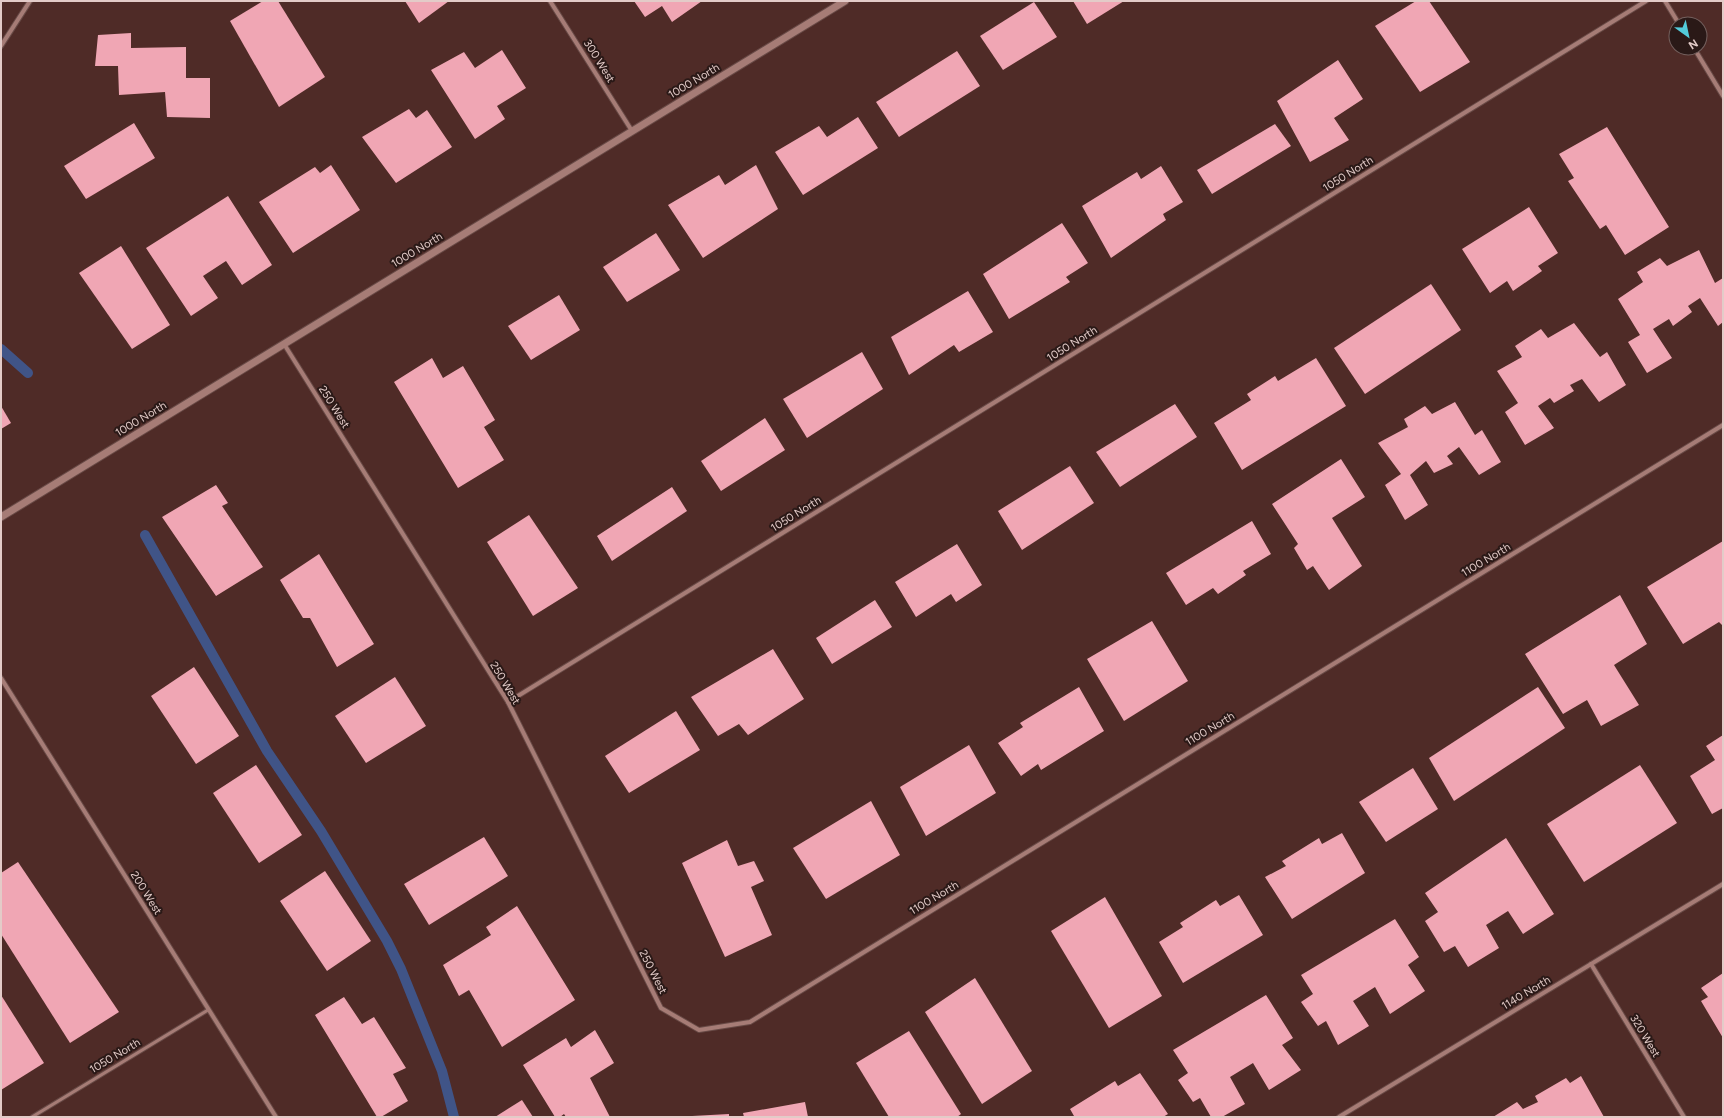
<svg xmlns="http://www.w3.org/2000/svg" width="1724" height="1118" viewBox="0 0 1724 1118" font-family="Figtree,sans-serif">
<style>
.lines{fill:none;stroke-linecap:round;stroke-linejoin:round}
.stream{stroke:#405487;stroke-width:10}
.building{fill:#f0a6b4}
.service-casing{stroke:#684a46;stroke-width:5}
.minor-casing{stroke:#684a46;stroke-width:6}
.tertiary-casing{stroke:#684a46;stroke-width:9}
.service{stroke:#a67c76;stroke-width:3}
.minor{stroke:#a67c76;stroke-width:4}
.tertiary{stroke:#a67c76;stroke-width:7}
.labels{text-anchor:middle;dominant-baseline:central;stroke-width:4;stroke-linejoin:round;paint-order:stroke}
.street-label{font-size:11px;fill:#e3cbc8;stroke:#2a1917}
</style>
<rect width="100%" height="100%" fill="#4f2b27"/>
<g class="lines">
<g class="stream">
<polyline points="1,349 28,373"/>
<polyline points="145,535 267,751 321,831 387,941 401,969 442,1071 454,1117"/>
</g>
</g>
<g class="building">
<polygon points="263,1 278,1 325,77 279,107 230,21"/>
<polygon points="405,1 449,1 419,23"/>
<polygon points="634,1 702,1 672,22 662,6 645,17"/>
<polygon points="1073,1 1124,1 1087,24"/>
<polygon points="1416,1 1429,1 1470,62 1420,92 1375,26"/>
<polygon points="1034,2 1057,37 1003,70 980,36"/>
<polygon points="131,33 131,48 186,47 186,78 210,78 210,118 167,117 165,92 119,95 118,66 95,66 98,35"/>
<polygon points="502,50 526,88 497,106 505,119 475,139 431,70 464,52 475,68"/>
<polygon points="957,51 980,86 899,137 876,102"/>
<polygon points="1338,60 1363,99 1334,118 1349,140 1310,162 1277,101"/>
<polygon points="409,109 416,118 427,110 452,147 396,183 362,137"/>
<polygon points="858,117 878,148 803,195 775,152 819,126 827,137"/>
<polygon points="134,123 155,158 86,199 64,166"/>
<polygon points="1275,124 1291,146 1212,194 1197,170"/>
<polygon points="1607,127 1669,227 1625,255 1606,225 1600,229 1568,181 1574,178 1559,154"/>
<polygon points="331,165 360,210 293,253 259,202 315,167 320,173"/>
<polygon points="756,165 778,209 703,258 668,205 719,175 725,185"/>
<polygon points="1161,166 1183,202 1163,214 1166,220 1111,258 1082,206 1137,172 1141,179"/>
<polygon points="228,196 272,265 242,285 226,261 203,276 218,298 191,316 146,248"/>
<polygon points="1529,207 1558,253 1538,266 1542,271 1513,291 1507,281 1490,293 1462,249"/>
<polygon points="1062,223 1088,263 1066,277 1070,282 1009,319 983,274"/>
<polygon points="656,233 680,270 627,302 603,267"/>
<polygon points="121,246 170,325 132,349 79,273"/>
<polygon points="1699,250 1715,283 1723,278 1723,322 1718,326 1700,298 1688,306 1692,312 1673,326 1669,319 1653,329 1672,358 1647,373 1628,342 1640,335 1618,299 1643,282 1637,272 1660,258 1667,266"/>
<polygon points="1431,284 1461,330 1365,394 1334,348"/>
<polygon points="968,291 993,332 959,352 954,345 909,375 891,337"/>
<polygon points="559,295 580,330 531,360 508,326"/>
<polygon points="1574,323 1600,357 1607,352 1626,385 1599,402 1582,379 1570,385 1574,391 1554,403 1550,398 1538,406 1554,428 1525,445 1505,412 1518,403 1497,371 1522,357 1515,346 1541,329 1548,338"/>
<polygon points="862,352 883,389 807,438 783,399"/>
<polygon points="432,358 443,378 463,366 495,420 484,427 504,460 458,488 394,382"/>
<polygon points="1316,358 1346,406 1242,470 1214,423 1251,400 1247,394 1275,376 1278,381"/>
<polygon points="1455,402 1475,435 1482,430 1501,462 1479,475 1459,447 1447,456 1453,464 1434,473 1426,461 1410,475 1428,505 1405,520 1385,485 1401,474 1378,443 1408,427 1404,419 1425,406 1432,414"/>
<polygon points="1175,404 1197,437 1120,487 1096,452"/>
<polygon points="1,406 11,423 1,429"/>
<polygon points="765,418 785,450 721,491 701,461"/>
<polygon points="1341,459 1365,497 1332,518 1362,566 1329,590 1313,566 1307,570 1294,548 1298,544 1272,504"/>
<polygon points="1070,466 1094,503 1022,550 998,511"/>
<polygon points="216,485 228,503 222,506 263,567 216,596 162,517"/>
<polygon points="672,487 687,511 612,561 597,536"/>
<polygon points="529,515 578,588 533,616 487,542"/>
<polygon points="1252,521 1271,554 1243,571 1246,575 1218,594 1213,588 1186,605 1166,573"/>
<polygon points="1723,541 1723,626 1719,622 1683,644 1647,587"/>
<polygon points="957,544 982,585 956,602 951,594 916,617 895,582"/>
<polygon points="319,554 374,644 337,667 310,618 303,618 280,580"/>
<polygon points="1620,595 1647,644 1614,665 1639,705 1601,726 1587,700 1563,714 1525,654"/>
<polygon points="875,600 892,627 832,664 816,638"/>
<polygon points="1152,621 1188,681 1124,721 1087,659"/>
<polygon points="773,649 804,699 748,735 739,724 718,736 691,697"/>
<polygon points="194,667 239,736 196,764 151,696"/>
<polygon points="395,677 426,726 366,763 335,716"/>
<polygon points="1079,687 1104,731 1041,770 1038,764 1021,776 998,743 1023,727 1020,723"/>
<polygon points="1538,687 1565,728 1454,801 1429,758"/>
<polygon points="676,711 700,750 629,793 605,756"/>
<polygon points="1723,735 1723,808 1712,814 1690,776 1715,760 1706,746"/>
<polygon points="969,745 996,793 926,836 900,787"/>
<polygon points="256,765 302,835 259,863 213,793"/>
<polygon points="1640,765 1677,823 1584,882 1547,824"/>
<polygon points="1413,768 1438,809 1386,842 1359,802"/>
<polygon points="871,801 900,855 826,899 793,848"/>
<polygon points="1342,833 1365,873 1292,919 1265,877 1286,866 1282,861 1319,838 1322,844"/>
<polygon points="484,837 508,876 429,925 404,884"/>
<polygon points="1506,838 1554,914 1523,934 1508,911 1486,925 1499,948 1468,967 1455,946 1444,952 1425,921 1438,912 1425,893"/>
<polygon points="727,840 738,866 754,861 764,881 751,887 772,935 725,957 682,863"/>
<polygon points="18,862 119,1012 70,1043 1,934 1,873"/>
<polygon points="325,871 371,941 327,971 280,901"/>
<polygon points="1239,895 1263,935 1183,983 1159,942 1183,927 1180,923 1216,900 1220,906"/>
<polygon points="1105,897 1162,996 1109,1028 1051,931"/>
<polygon points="517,906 575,1000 502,1047 469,990 459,996 443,965 491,935 486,927"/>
<polygon points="1395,919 1419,957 1408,965 1425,991 1390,1014 1375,987 1353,1001 1369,1026 1338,1045 1326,1021 1318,1026 1301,1002 1313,994 1301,975"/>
<polygon points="1723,973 1723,1038 1701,1001 1708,997 1701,988"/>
<polygon points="975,978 1032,1071 982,1104 925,1012"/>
<polygon points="1,995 44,1063 1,1090"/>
<polygon points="1266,995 1293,1038 1282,1045 1301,1070 1269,1090 1253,1063 1230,1077 1245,1104 1222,1117 1211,1117 1200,1098 1193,1102 1178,1080 1188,1073 1173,1050"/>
<polygon points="344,997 362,1024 374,1017 406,1068 393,1074 408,1101 381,1117 377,1117 315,1015"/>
<polygon points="595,1030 614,1063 590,1078 610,1117 566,1117 564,1114 560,1117 555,1117 523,1065 566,1038 571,1047"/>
<polygon points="909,1031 961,1114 957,1117 889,1117 856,1063"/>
<polygon points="1140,1073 1168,1114 1163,1117 1071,1117 1074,1116 1070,1109 1115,1081 1118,1086"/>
<polygon points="1581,1076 1604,1117 1493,1117 1517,1102 1523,1109 1538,1102 1535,1096 1566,1078 1570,1083"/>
<polygon points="522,1100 533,1117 495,1117"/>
<polygon points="805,1102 808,1117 744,1117 743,1113"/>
<polygon points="729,1114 729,1117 692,1117 692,1116"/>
</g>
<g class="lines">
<defs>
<polyline id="service" points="32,1117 208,1010"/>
<g id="minor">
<polyline points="550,1 632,131"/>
<polyline points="1665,1 1679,24"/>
<polyline points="1,46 30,1"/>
<polyline points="1694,48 1723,96"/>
<polyline points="284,344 508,702 661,1008 699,1030 750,1022 1723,425"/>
<polyline points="1,678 276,1117"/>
<polyline points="508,702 1646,1"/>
<polyline points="1591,964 1684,1117"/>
<polyline points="1339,1117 1723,884"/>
</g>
<polyline id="tertiary" points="1,517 845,1"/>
</defs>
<use href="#service" class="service-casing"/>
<use href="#minor" class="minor-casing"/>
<use href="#tertiary" class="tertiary-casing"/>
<use href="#service" class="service"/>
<use href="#minor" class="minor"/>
<use href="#tertiary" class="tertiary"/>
</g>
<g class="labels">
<g class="street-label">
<text transform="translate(599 61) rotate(58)">300 West</text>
<text transform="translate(694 81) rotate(-31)">1000 North</text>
<text transform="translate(1348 174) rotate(-32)">1050 North</text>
<text transform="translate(417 250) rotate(-31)">1000 North</text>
<text transform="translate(1072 344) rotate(-32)">1050 North</text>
<text transform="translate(334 407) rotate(58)">250 West</text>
<text transform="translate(141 419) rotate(-31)">1000 North</text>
<text transform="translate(796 514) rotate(-32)">1050 North</text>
<text transform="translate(1486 560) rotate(-31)">1100 North</text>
<text transform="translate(505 683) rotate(59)">250 West</text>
<text transform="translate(1210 729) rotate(-31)">1100 North</text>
<text transform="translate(146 893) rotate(58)">200 West</text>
<text transform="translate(934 898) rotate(-31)">1100 North</text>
<text transform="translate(653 972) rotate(63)">250 West</text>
<text transform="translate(1526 993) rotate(-31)">1140 North</text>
<text transform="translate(1645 1036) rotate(59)">320 West</text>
<text transform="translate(115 1056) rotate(-31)">1050 North</text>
</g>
</g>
<rect width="1724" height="1118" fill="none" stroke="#e3cbc8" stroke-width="4"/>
<g transform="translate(1688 36) rotate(147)"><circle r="19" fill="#2a1917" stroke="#74605e"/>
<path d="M0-3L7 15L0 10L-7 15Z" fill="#53cbda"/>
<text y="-6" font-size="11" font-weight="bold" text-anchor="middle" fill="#e3cbc8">N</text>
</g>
</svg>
